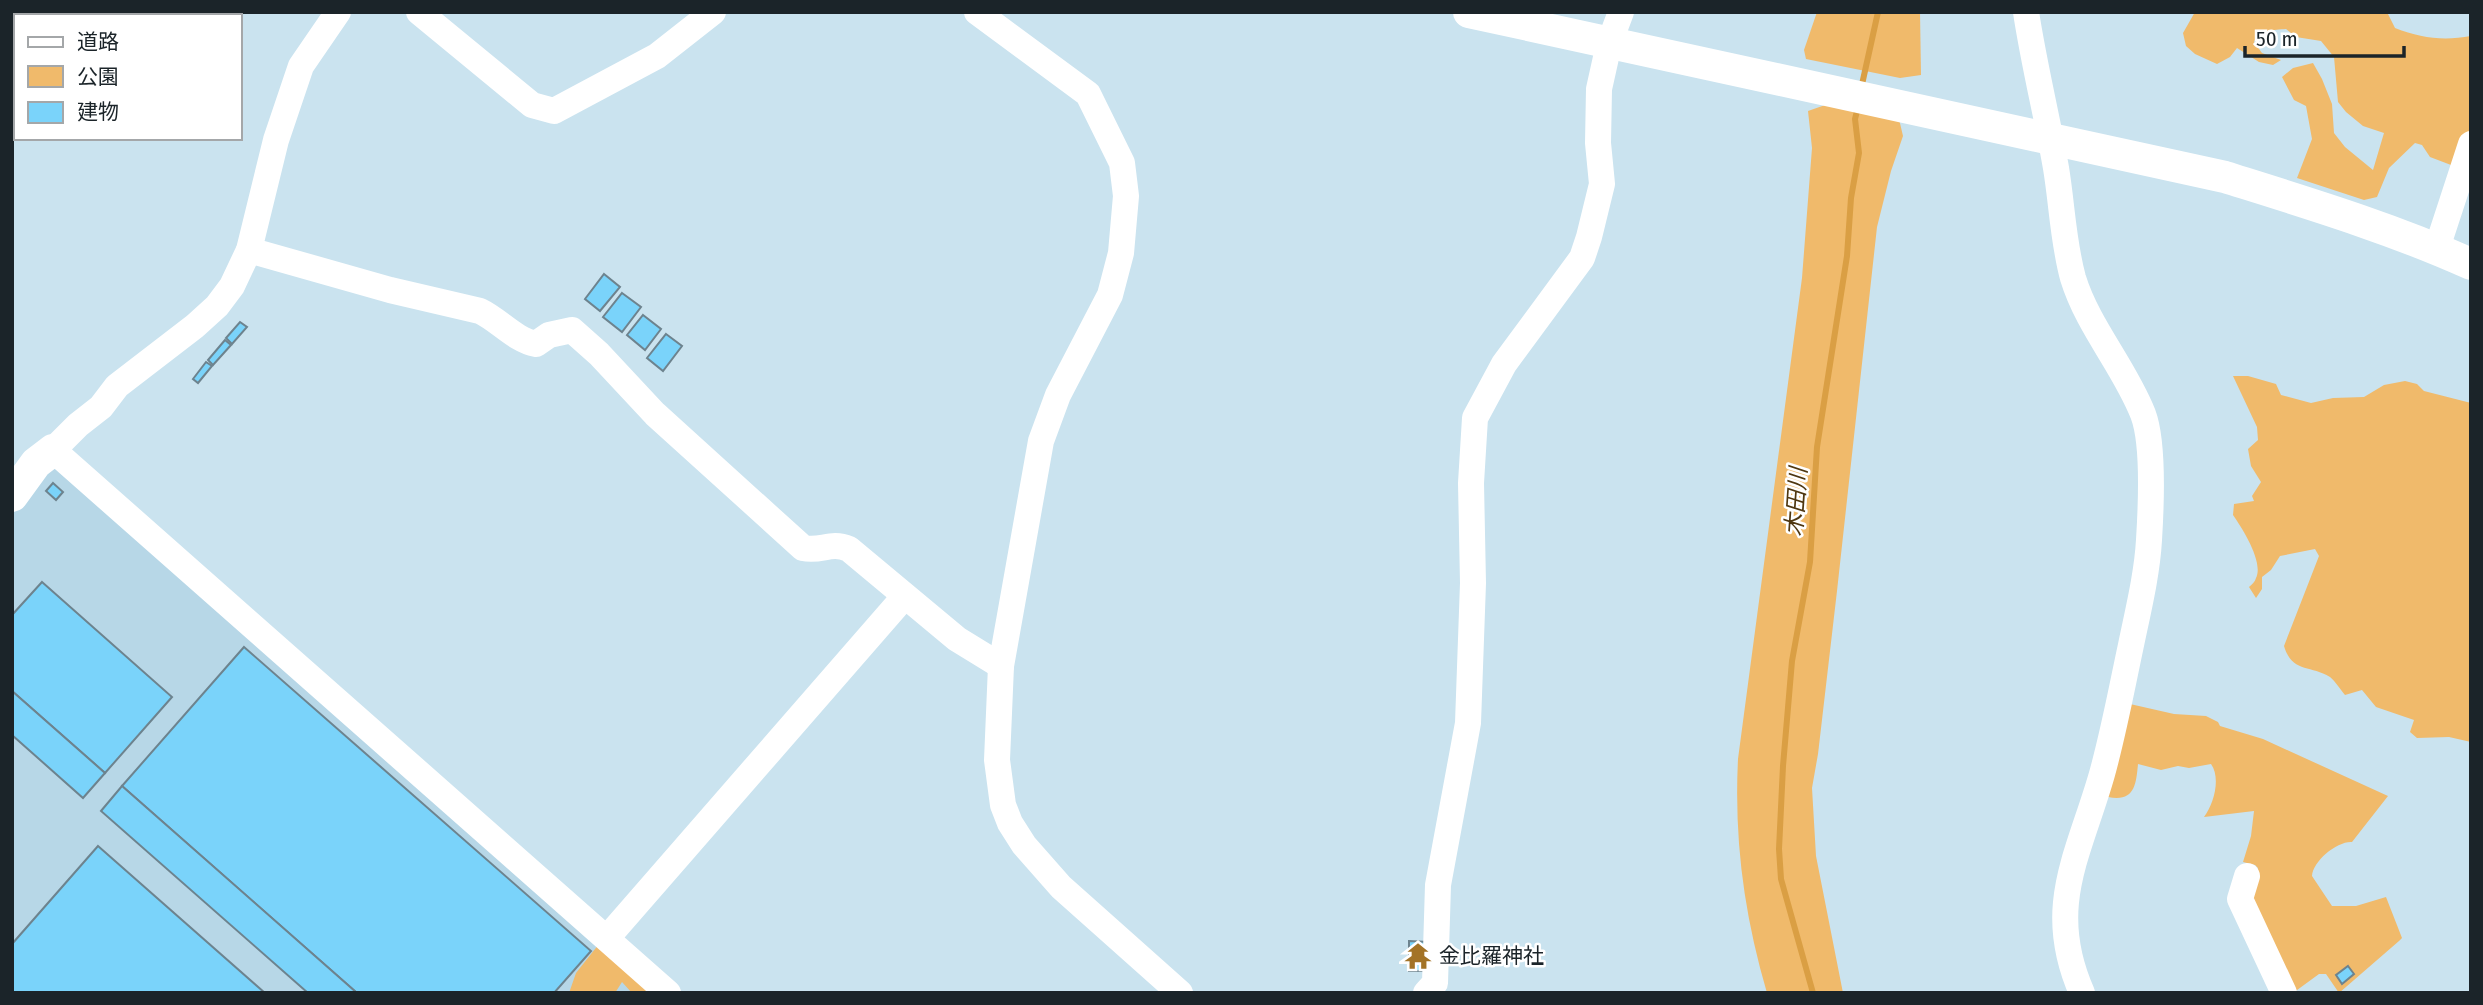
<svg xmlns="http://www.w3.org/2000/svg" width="2483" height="1005" viewBox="0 0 2483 1005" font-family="'Fira Sans Condensed','Noto Sans JP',sans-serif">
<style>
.built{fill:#b7d7e7}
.green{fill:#f0ba6b}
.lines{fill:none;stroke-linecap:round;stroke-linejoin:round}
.stream{stroke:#da9f44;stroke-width:6}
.building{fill:#7ad3fa;stroke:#6d838e;stroke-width:2}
.minor{stroke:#fff;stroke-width:26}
.tertiary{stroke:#fff;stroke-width:32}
.labels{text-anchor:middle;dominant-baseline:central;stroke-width:5;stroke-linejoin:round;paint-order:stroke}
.poi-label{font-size:21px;fill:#1b2429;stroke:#fff;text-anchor:start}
.water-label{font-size:23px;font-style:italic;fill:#4f3710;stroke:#fff}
</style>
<rect width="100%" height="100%" fill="#cae3ef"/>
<polygon class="built" points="53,461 653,993 12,993 12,513 37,474"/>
<g class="green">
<polygon points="1817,12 1920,12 1921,75 1900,78 1806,59 1804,50"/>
<path d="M 2195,12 L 2387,12 L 2395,28 C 2421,38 2443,41 2471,36 L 2471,144 L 2451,165 L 2430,157 L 2422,145 L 2415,143 L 2389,168 L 2377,197 L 2364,200 L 2297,178 L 2312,139 L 2306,106 L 2294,100 L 2282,77 L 2293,68 L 2313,63 L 2322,79 L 2332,104 L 2334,133 L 2345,147 L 2373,170 L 2384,133 L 2363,126 L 2346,112 L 2338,102 L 2334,57 L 2321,41 L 2296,37 L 2286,29 C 2274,30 2259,30 2254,42 L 2262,53 L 2281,60 L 2273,65 L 2259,62 L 2237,48 L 2230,57 L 2217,64 L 2195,54 L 2186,46 L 2183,33 Z"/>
<path d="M 1828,104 L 1899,119 L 1903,136 L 1891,171 L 1877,227 L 1837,591 L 1818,754 L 1812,788 L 1816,856 L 1843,993 L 1767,993 C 1744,914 1734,840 1738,759 L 1802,278 L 1812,148 L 1808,111 Z"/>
<path d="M 2233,376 L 2248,376 L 2276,384 L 2281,395 L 2311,403 L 2333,398 L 2364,397 L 2384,385 L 2405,381 L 2417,384 L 2424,391 L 2471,403 L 2471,742 L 2449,737 L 2417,738 L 2410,732 L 2414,720 L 2376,707 L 2362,690 L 2345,695 C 2341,690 2335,681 2330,677 C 2310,665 2292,673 2284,646 L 2319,556 L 2315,549 L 2280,556 L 2271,570 L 2262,577 L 2262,589 L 2256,598 L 2249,587 C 2252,584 2255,582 2256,578 C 2264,562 2242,528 2233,515 L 2234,504 L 2254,501 L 2252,496 L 2261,482 L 2251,466 L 2248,449 L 2258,440 L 2257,427 Z"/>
<path d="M 2130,704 L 2174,714 L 2206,716 L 2218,722 L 2220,726 L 2263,739 L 2388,796 L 2352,842 C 2337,841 2313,861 2312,876 L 2332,906 L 2356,906 L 2386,897 L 2402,938 L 2399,941 L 2339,993 L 2326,974 L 2319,974 L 2293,993 L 2248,899 L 2258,868 L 2255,865 L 2243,862 L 2251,836 L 2254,811 L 2204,817 C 2214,804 2221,778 2211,764 L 2189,768 L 2178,766 L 2161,770 L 2138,764 C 2136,786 2134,802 2108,797 Z"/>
<polygon points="599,944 652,993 632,993 622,982 615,993 569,993 576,973"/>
</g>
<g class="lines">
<g class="stream">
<polyline points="1861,89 1878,12"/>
<polyline points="1813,993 1781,879 1779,849 1783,766 1792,661 1810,562 1817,447 1847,256 1851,198 1859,153 1855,119 1858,107"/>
</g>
</g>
<g class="building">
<polygon points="604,274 620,287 600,311 585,299"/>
<polygon points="622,293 641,307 622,332 603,317"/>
<polygon points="643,315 661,329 645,350 627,335"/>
<polygon points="240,322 247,327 232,344 226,338"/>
<polygon points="666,334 682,346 663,371 647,358"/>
<polygon points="225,340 231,345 213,365 208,360"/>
<polygon points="206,362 212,366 198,383 193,379"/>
<polygon points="53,483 63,492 56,500 46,491"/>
<polygon points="42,582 172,697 105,773 12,691 12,615"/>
<polygon points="244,647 591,951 554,993 357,993 122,786"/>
<polygon points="12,691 105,773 83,798 12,735"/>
<polygon points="122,786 357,993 308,993 101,811"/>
<polygon points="98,846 265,993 12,993 12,944"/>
<polygon points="1409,941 1428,942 1427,971 1409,971"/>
<polygon points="2348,966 2354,974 2342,984 2336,975"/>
</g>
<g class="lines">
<g class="minor">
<polyline points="338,12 301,66 276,140 249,250 232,286 217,306 195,326 117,386 101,407 78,425 53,450 668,993"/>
<polyline points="419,12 532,105 554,111 657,56 713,12"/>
<polyline points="977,12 1088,94 1122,163 1126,196 1121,253 1110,295 1058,395 1041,441 1001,666 997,760 1003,805 1010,823 1024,845 1061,887 1180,993"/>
<path d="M 2026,12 C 2034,65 2047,116 2056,168 C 2062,204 2063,242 2073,278 C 2088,327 2124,366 2143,414 C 2154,443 2151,508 2149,540 C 2147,575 2138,611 2131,645 C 2122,687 2114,731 2102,774 C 2079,855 2044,907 2082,993"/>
<polyline points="2437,248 2471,144"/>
<path d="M 249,250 L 390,290 L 480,311 C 499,320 515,340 536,344 L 549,335 L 572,330 L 599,354 L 655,414 L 803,548 C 822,552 830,541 849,549 L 957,639 L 1001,666"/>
<polyline points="2247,876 2240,899 2284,993"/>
<polyline points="607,938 904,597"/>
<polyline points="1426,993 1435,983 1438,885 1468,723 1473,583 1471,483 1475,418 1504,364 1582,258 1589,237 1602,184 1598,143 1599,89 1609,44 1621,12"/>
</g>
<g class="tertiary">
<path d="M 1469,12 L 2225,177 C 2308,203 2391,228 2471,264"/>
<polyline points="12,496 36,463 53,450"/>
</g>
</g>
<defs>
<symbol id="temple-bare" viewBox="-9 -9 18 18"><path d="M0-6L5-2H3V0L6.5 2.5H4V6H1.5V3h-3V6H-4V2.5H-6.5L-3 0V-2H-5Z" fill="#a37327" stroke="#fff" stroke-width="2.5" paint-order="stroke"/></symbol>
</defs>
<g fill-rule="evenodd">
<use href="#temple-bare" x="1399" y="937" width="38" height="38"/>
</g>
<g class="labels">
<g class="poi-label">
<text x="1439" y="956">金比羅神社</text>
</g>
<g class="water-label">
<text transform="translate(1796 502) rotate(-86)">木田川</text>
</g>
</g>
<rect width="2483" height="1005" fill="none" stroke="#1b2429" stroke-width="28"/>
<rect x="14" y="14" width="228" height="126" fill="#ffffff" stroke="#a4a7a9" stroke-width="2"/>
<rect x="28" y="37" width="35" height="10" fill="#ffffff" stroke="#a4a7a9" stroke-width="2"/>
<text x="77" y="49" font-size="21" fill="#1b2429">道路</text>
<rect x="28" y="66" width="35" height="21" fill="#f0ba6b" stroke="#a4a7a9" stroke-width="2"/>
<text x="77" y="84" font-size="21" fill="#1b2429">公園</text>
<rect x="28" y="102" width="35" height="21" fill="#7ad3fa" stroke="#a4a7a9" stroke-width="2"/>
<text x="77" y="119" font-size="21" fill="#1b2429">建物</text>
<path d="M2245 46v10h159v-10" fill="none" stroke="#1b2429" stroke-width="3.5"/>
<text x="2256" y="46" font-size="21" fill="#1b2429" stroke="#ffffff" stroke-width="5" paint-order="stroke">50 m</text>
</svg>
